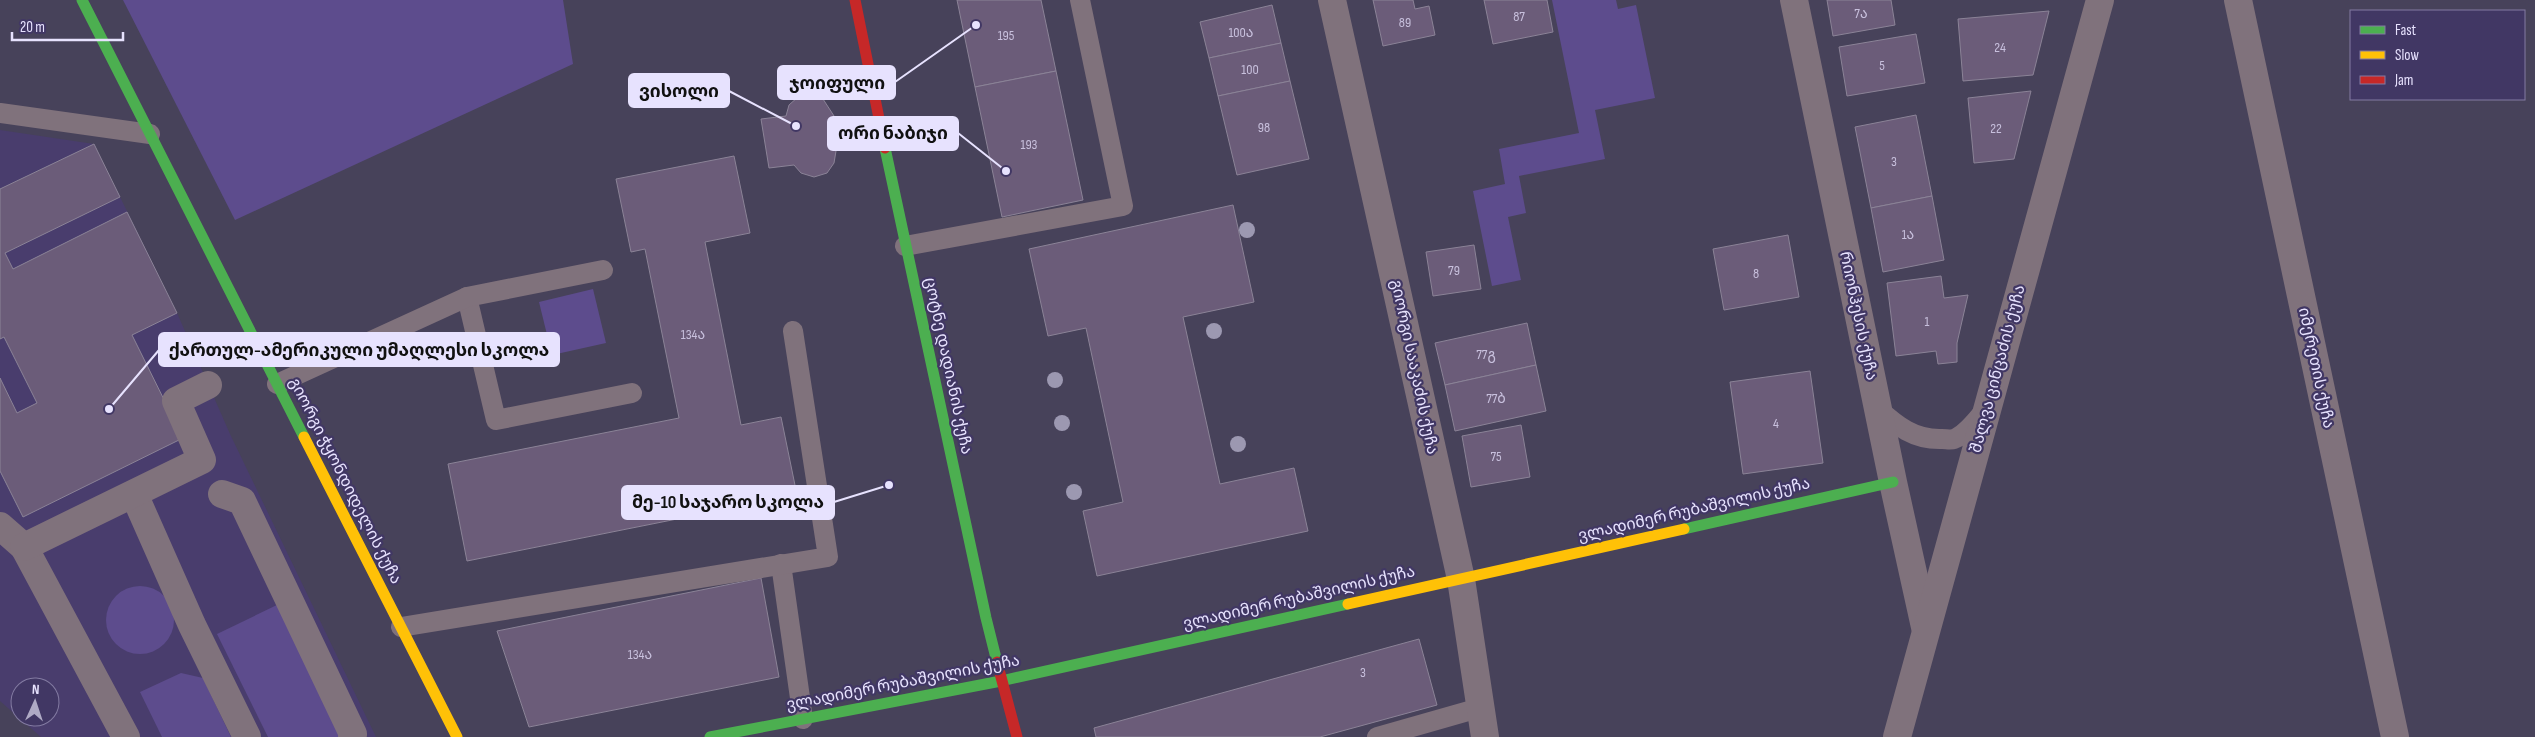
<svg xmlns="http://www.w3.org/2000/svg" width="2535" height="737" viewBox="0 0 2535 737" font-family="'Sofia Sans Condensed','Noto Sans Georgian',sans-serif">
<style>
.built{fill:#493d6d;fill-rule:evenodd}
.green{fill:#5d4c8d}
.building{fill:#6b5c79;stroke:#8b8397}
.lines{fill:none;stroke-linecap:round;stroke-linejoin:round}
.lane{stroke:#80727c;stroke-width:20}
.street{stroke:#80727c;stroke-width:28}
.fast{stroke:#4caf50;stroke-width:11}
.slow{stroke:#ffc107;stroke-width:11}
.jam{stroke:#c62828;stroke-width:11}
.tree{fill:#9c98b1}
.labels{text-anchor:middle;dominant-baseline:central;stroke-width:4.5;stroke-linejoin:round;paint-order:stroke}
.number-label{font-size:14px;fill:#c8c0dd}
.street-label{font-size:16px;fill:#e7e2fe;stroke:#413764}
.leader{fill:none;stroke:#e7e2fe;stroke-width:2}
.callout-dot{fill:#e7e2fe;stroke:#413764;stroke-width:2}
.callout{fill:#e7e2fe;stroke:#e7e2fe;stroke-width:2}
.callout-label{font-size:18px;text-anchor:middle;font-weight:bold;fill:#111}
</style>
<rect width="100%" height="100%" fill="#47425a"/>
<path class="built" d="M 0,130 L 94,144 L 177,313 L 230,434 L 376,737 L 41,737 L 0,701 ZM 20,687 L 50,687 L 50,717 L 20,717 Z"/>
<g class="green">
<polygon points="123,0 563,0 573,64 235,220"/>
<polygon points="1552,0 1616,0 1618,9 1636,5 1655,98 1595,110 1605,159 1519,176 1526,213 1508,217 1521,280 1492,286 1473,191 1505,184 1499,149 1579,133"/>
<polygon points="593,289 606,343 552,355 539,302"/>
<circle cx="140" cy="620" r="34"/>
<polygon points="279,604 345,737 268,737 217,634"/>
<polygon points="181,673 203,678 231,737 162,737 140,692"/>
</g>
<g class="building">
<polygon points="957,0 1041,0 1056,71 975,87"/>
<polygon points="1373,0 1413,0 1415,9 1429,6 1435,35 1383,46"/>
<polygon points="1484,0 1547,0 1553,32 1493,44"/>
<polygon points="1827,0 1891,0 1895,25 1833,36"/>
<polygon points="1272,5 1281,43 1209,58 1200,22"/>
<polygon points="2049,11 2033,75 1963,81 1958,19"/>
<polygon points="1916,34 1925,83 1847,96 1839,47"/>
<polygon points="1281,43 1290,81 1218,96 1209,58"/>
<polygon points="1056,71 1083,200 1002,217 975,87"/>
<polygon points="1290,81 1309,159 1237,175 1218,96"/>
<polygon points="2031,91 2014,159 1974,163 1968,98"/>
<polygon points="807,95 823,99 834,116 839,133 834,163 827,173 814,177 801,173 794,165 769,168 761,119 786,116 789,105 798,97"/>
<polygon points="1916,115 1932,196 1871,208 1855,127"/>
<polygon points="94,144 120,197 5,253 13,269 127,212 177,313 132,335 183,438 23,517 0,471 0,378 17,413 37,403 4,337 0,339 0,189"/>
<polygon points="734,156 750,233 705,242 741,425 781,417 797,495 467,561 448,464 679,418 645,249 631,252 616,179"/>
<polygon points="1932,196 1944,260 1883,272 1871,208"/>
<polygon points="1233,205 1254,302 1183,317 1220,484 1294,468 1308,531 1097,576 1083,511 1123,502 1086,328 1048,336 1029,249"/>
<polygon points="1788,235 1799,297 1724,310 1713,249"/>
<polygon points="1474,245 1481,289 1433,296 1426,252"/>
<polygon points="1941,276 1944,298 1968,295 1957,343 1957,362 1938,364 1936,351 1896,356 1887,283"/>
<polygon points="1527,323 1536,365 1445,385 1435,343"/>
<polygon points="1536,365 1546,411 1455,431 1445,385"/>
<polygon points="1810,371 1823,463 1743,474 1730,382"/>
<polygon points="1521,425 1530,477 1471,487 1462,436"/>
<polygon points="761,578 779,677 529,727 497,631"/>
<polygon points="1419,639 1437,705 1320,737 1096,737 1094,728"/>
</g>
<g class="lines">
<g class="lane">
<polyline points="0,113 150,134"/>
<polyline points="905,246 1123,206 1080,0"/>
<polyline points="467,297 496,420 632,393"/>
<polyline points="277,384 467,297 603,270"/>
<path d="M 1877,408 C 1897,426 1914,440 1942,439 C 1946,439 1951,440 1954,439 C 1967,434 1977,419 1986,409"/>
<polyline points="781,564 803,719"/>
<polyline points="401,627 828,557 793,331"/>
<polyline points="1377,737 1479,708"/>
</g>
<g class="street">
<polyline points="1332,0 1461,579 1485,737"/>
<polyline points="1794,0 1893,482 1925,627"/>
<polyline points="2238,0 2395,737"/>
<polyline points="134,494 192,625 247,737"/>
<polyline points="222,494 242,501 353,734 352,737"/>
<polyline points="0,526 24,547 126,737"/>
<polyline points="24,547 202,460 176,401 208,385"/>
<polyline points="1897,737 2100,0"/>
</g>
<g class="fast">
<polyline points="82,0 304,437"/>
<polyline points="885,148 986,618 997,662"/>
<polyline points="1684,529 1893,482"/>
<polyline points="710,737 1001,681 1348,604"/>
</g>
<g class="slow">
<polyline points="304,437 457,737"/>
<polyline points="1348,604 1684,529"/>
</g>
<g class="jam">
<polyline points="855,0 885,148"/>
<polyline points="997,662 1017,737"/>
</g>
</g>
<g class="tree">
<circle cx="1247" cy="230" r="8"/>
<circle cx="1214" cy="331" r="8"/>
<circle cx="1055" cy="380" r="8"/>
<circle cx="1062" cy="423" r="8"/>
<circle cx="1238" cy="444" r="8"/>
<circle cx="1074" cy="492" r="8"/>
</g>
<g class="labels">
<g class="number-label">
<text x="1861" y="13">7ა</text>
<text x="1519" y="16">87</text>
<text x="1405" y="22">89</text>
<text x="1241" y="32">100ა</text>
<text x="1006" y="35">195</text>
<text x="2000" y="47">24</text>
<text x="1882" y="65">5</text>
<text x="1250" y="69">100</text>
<text x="1264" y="127">98</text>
<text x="1996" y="128">22</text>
<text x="1029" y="144">193</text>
<text x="1894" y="161">3</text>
<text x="1908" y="234">1ა</text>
<text x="1454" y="270">79</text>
<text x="1756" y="273">8</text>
<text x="1927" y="321">1</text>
<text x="693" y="334">134ა</text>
<text x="1486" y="354">77გ</text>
<text x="1496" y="398">77ბ</text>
<text x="1776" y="423">4</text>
<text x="1496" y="456">75</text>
<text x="640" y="654">134ა</text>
<text x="1363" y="672">3</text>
</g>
<g class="street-label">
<text transform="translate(1858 316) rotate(78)">რიონჰესის ქუჩა</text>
<text transform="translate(948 366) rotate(78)">ცოტნე დადიანის ქუჩა</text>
<text transform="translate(1414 367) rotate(78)">გიორგი სააკაძის ქუჩა</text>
<text transform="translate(2316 368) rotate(78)">იმერეთის ქუჩა</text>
<text transform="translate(1998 369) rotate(-75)">შალვა ცინცაძის ქუჩა</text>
<text transform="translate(345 481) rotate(63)">გიორგი ჭყონდიდელის ქუჩა</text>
<text transform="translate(1694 510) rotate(-13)">ვლადიმერ რუბაშვილის ქუჩა</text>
<text transform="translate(1299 598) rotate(-13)">ვლადიმერ რუბაშვილის ქუჩა</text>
<text transform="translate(903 683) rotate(-11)">ვლადიმერ რუბაშვილის ქუჩა</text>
</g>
</g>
<path class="leader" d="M976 25L895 82M796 126L729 91M1006 171L958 133M109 409L159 350M889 485L834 502"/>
<g class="callout-dot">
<circle cx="976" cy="25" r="5"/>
<circle cx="796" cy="126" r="5"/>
<circle cx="1006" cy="171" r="5"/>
<circle cx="109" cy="409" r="5"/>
<circle cx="889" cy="485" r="5"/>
</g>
<g class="callout">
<rect x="778" y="66" width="117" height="33" rx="5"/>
<rect x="629" y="74" width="100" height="33" rx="5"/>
<rect x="828" y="117" width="130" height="33" rx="5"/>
<rect x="159" y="333" width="400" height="33" rx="5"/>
<rect x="622" y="486" width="212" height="33" rx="5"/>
</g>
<g class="callout-label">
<text x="837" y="89">ჯოიფული</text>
<text x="679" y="97">ვისოლი</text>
<text x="893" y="139">ორი ნაბიჯი</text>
<text x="359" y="356">ქართულ-ამერიკული უმაღლესი სკოლა</text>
<text x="728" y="508">მე-10 საჯარო სკოლა</text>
</g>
<rect x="2350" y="10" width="175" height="90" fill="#413764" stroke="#837ba2"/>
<rect x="2360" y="26" width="25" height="8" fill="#4caf50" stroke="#837ba2"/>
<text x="2395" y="35" font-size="15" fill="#e7e2fe">Fast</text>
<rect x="2360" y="51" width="25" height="8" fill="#ffc107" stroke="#837ba2"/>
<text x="2395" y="60" font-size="15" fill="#e7e2fe">Slow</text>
<rect x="2360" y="76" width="25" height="8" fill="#c62828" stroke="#837ba2"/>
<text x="2395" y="85" font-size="15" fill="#e7e2fe">Jam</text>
<g transform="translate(35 702) rotate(3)"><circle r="24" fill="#413764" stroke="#837ba2"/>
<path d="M0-4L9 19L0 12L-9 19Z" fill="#afaac5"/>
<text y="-8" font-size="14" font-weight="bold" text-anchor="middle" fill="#e7e2fe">N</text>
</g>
<path d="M12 32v8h111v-8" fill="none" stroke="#e7e2fe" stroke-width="2.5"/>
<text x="20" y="32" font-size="15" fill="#e7e2fe" stroke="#413764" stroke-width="4" paint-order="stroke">20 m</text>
</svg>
